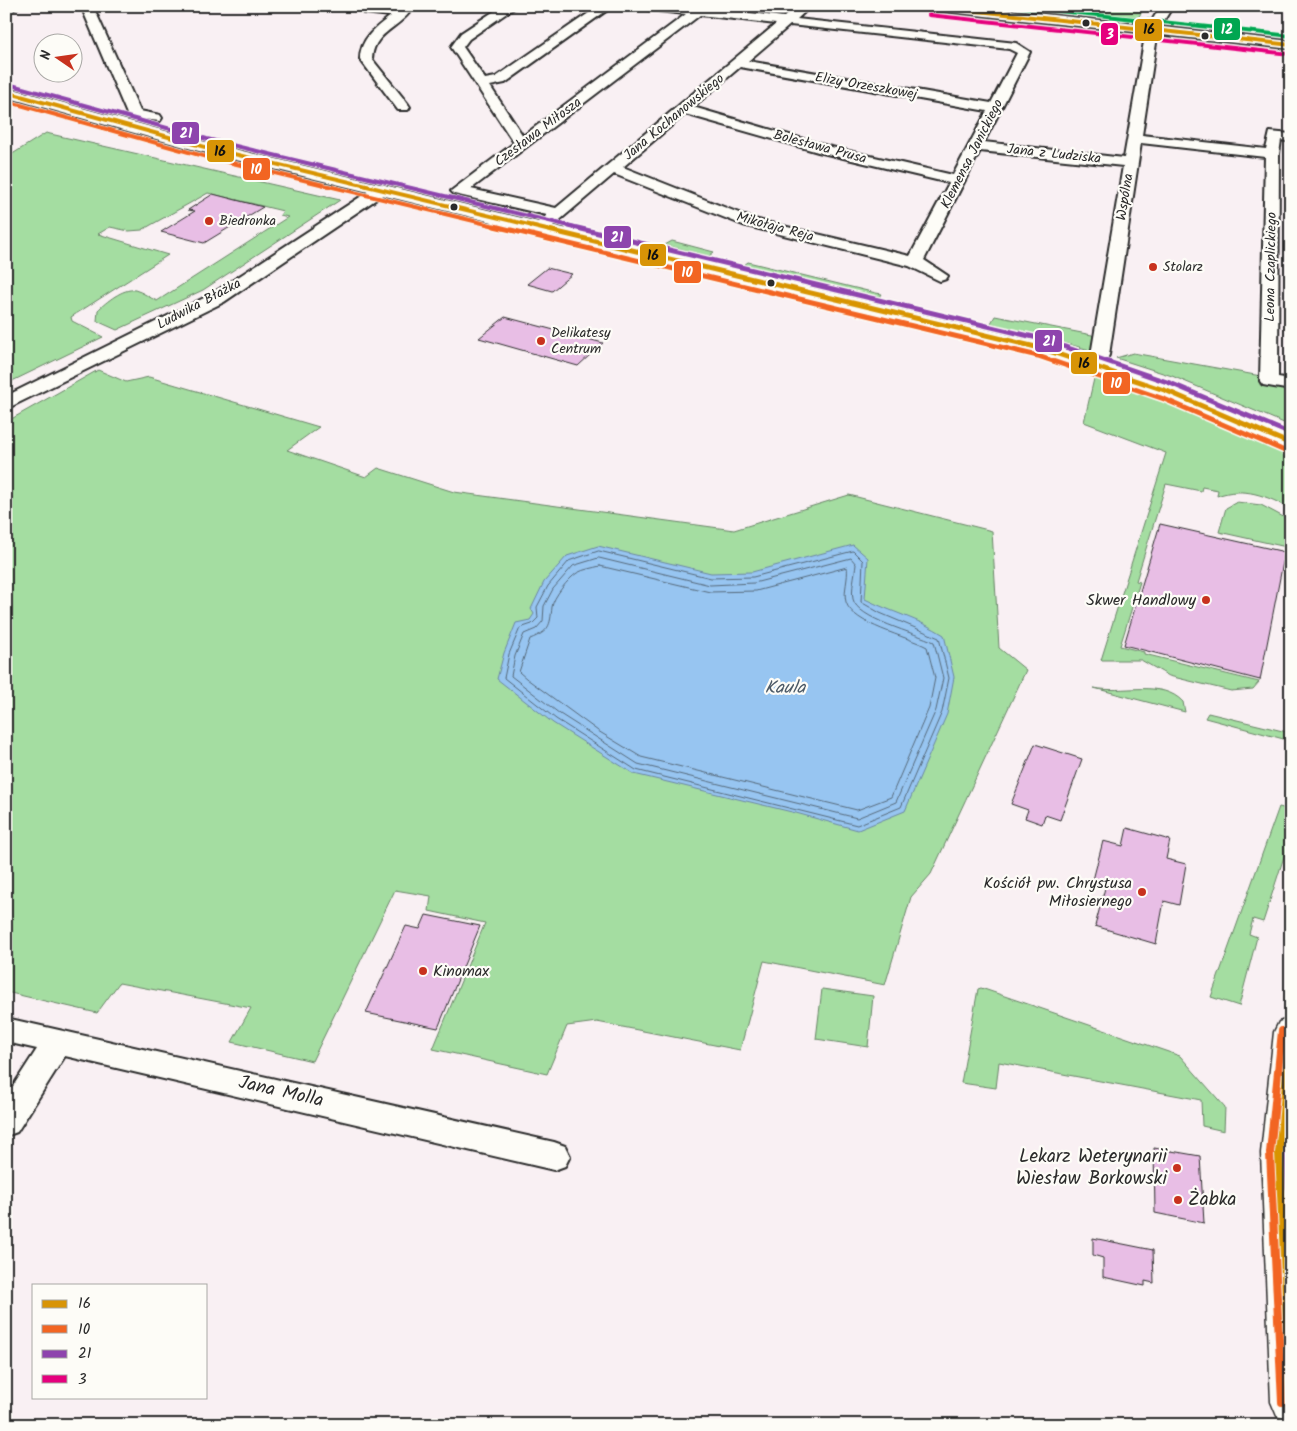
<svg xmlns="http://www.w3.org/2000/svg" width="1297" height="1431" viewBox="0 0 1297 1431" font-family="Kalam,sans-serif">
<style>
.green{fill:#a4dda1;stroke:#688466}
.water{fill:#97c5f1;stroke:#6c87a2}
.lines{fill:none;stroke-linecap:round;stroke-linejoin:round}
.shore{stroke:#56697a;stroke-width:1}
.building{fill:#e8bee5;stroke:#2b2b2b}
.minor-casing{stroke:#2b2b2b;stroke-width:4}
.tertiary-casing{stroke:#2b2b2b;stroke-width:3}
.secondary-casing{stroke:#2b2b2b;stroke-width:3}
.minor{fill:#fdfcf7;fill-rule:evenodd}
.tertiary{fill:#fdfcf7;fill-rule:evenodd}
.secondary{fill:#fdfcf7;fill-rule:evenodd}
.bus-1-far2-casing{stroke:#fdfcf7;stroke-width:5.5}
.bus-1-far1-casing{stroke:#fdfcf7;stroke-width:8}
.bus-1-casing{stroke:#fdfcf7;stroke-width:12}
.bus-2-far2-casing{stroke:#fdfcf7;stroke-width:5.5}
.bus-2-far1-casing{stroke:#fdfcf7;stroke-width:8}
.bus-2-casing{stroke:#fdfcf7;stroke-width:12}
.bus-3-far2-casing{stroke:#fdfcf7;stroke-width:5.5}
.bus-3-far1-casing{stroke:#fdfcf7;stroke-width:8}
.bus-3-casing{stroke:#fdfcf7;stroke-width:12}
.bus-4-casing{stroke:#fdfcf7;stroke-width:5.5}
.bus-5-casing{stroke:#fdfcf7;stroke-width:5.5}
.bus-1-far2{stroke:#d89406;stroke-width:4}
.bus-1-far1{stroke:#d89406;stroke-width:5}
.bus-1{stroke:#d89406;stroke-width:8}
.bus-2-far2{stroke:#f26522;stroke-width:4}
.bus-2-far1{stroke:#f26522;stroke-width:5}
.bus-2{stroke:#f26522;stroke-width:8}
.bus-3-far2{stroke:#8e44ad;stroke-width:4}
.bus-3-far1{stroke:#8e44ad;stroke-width:5}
.bus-3{stroke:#8e44ad;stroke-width:8}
.bus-4{stroke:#e5007d;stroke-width:4}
.bus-5{stroke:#00a651;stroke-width:4}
.bus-dot{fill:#2b2b2b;stroke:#fdfcf7;stroke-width:2}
.poi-dot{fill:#c8321e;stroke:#fdfcf7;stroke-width:2}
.labels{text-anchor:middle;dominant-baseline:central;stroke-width:4.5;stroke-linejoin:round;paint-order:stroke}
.far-street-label{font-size:14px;fill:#2b2b2b;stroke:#fdfcf7}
.far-poi-label{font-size:14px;fill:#2b2b2b;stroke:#fdfcf7;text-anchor:start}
.poi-label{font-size:16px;fill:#2b2b2b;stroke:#fdfcf7;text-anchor:end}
.water-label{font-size:18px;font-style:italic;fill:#4b5966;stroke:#fdfcf7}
.near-street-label{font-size:19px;fill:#2b2b2b;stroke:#fdfcf7}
.near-poi-label{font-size:19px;fill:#2b2b2b;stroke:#fdfcf7;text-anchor:end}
.line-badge{stroke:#fdfcf7;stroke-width:2}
.badge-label{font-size:14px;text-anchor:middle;font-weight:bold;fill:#fff}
.pale-badge-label{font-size:14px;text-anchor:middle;font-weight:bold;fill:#111}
</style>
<rect width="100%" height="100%" fill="#f9f0f3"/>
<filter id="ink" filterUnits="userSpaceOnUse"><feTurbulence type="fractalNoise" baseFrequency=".02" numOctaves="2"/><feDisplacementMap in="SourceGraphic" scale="10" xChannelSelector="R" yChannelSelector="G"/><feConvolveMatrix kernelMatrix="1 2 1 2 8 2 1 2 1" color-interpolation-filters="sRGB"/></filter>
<g filter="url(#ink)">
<g class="green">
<polygon points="1018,6 1146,6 1137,19"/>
<polygon points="6,84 106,112 118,116 112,117 6,88"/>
<path d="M 46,133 L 340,200 L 203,290 L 117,330 L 97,321 L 98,310 C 106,302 123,288 135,290 C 143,292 150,298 157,301 L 288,217 L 280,215 L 283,211 L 208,193 L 142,230 L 129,231 L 110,227 L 98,234 L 168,255 L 71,317 L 72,321 L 103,337 L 6,384 L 6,158 Z"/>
<polygon points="672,241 714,252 709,256 665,245"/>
<polygon points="748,262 876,293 882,294 880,297 744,265"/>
<polygon points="777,276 881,301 877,303 781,280"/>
<polygon points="885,302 959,319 956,322 881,304"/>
<polygon points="995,316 1092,335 1094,337 1093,346 1090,350 991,323"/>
<polygon points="970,322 1085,353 1077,353 968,325"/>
<polygon points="1133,353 1261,376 1260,385 1291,391 1291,426 1172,376 1116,358"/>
<polygon points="98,370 126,382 149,377 319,427 287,450 366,477 378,468 454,492 734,530 849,495 992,531 999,648 1026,670 931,874 911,897 885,985 764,961 740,1050 597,1022 567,1026 547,1074 433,1049 485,923 429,911 431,896 395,890 312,1061 232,1042 251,1008 119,983 97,1013 6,992 6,422"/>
<path d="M 1096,370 L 1221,417 L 1291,452 L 1291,509 C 1267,496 1244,486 1217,496 L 1218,490 L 1202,487 L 1201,491 L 1166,484 L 1136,581 L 1140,582 L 1120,646 L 1144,652 L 1144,654 L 1259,682 L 1253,689 L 1231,691 L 1169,676 L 1141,660 L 1101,660 L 1166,453 L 1084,422 Z"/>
<polygon points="1237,502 1261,505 1291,521 1291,548 1219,532 1226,508"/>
<path d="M 1094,688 C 1122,694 1162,679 1183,702 L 1185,712 Z"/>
<polygon points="1208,713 1291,733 1291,741 1205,718"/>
<polygon points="1279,807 1291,810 1291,835 1263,922 1253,919 1249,934 1257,937 1239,1006 1211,997"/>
<polygon points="981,988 1180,1056 1225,1107 1224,1131 1202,1126 1201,1100 999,1062 996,1088 961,1083 978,989"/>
<polygon points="822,989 873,996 868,1047 816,1039"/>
</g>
<path class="water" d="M 853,545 L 868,558 L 865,599 C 891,612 919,619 944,635 L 954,677 L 947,714 L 905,811 L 858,830 L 796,813 L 634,774 L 553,723 L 497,679 L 504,653 L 516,623 L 530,620 L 534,614 L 531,609 L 544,582 L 567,556 L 598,546 L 711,573 L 752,572 Z"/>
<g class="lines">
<g class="shore">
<polygon points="599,551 711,578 753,577 853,551 863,561 861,602 880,613 939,638 949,678 942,712 901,807 857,825 636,770 556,719 504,678 509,654 520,628 532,624 538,618 537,607 548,586 569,561"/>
<path d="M 599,558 L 710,585 L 754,583 L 851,558 L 856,564 C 855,575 851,589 853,599 C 857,619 916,633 934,642 L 943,678 L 936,710 L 896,802 L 857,818 L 638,764 L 560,714 L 511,676 L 515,656 L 524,634 L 536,629 L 543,621 L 544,606 L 553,589 L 573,566 Z"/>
<path d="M 600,566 L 710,592 L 756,591 L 847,567 C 849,578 843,591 846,602 C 853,625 907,636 927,647 L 935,678 L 929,708 L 891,797 L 857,810 L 641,757 L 598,731 L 527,679 L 519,672 L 530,639 C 550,631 550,626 552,607 C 553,597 569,578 577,573 C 584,569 593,568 600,566 Z"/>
</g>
</g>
<g class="building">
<polygon points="213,194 263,207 204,243 161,232 195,211 188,210"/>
<polygon points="547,268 572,274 552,291 527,284"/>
<polygon points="505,317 603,343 578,366 479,338"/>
<polygon points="1160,524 1285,552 1260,680 1124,645"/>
<polygon points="1035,744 1082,759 1060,820 1045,815 1042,824 1025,818 1028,810 1011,804"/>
<polygon points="1127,828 1170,840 1166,859 1186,864 1179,905 1164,901 1156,944 1095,926 1106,884 1093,880 1103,841 1123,846"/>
<polygon points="426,915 480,926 438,1028 366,1013 406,926 420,929"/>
<polygon points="1154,1148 1200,1156 1204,1223 1155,1213"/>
<polygon points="1093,1238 1153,1250 1154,1283 1145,1281 1145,1286 1103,1277 1103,1258 1093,1255"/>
</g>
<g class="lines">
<defs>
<g id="minor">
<polygon points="81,6 93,6 140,111 160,115 162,118 160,121 134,118 127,114"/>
<path d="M 360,6 L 403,9 L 409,13 C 396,29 373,34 372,59 L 408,104 L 410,107 L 408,110 L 398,110 L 360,59 C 360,39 376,27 391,16 L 364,13 Z"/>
<path d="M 502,6 L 517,6 L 469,39 L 463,47 L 485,79 L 496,77 L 599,6 L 613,6 L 505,83 L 490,86 L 523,136 L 686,14 L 648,10 L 642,6 L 698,7 L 784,17 L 797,6 L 811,6 L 797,19 L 1016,43 L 1030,52 L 984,142 L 1124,158 L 1146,30 L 1161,6 L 1173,6 L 1158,30 L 1142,135 L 1266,149 L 1270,132 L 1291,134 L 1291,142 L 1281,140 L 1279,154 L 1278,377 L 1291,379 L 1291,390 L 1263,385 L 1260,381 L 1265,157 L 1141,143 L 1109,355 L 1102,369 L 1090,369 L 1087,365 L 1091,355 L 1123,166 L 980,151 L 924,260 L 948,276 L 946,279 L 940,281 L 909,266 L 743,225 L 614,174 L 548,230 L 536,230 L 534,227 L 547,215 L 454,194 L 451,191 L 514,143 L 451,47 L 461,33 ZM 700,15 L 776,24 L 556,208 L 471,189 ZM 790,25 L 1009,49 L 1017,53 L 991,103 L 748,61 ZM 740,67 L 987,111 L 953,175 L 827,146 L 693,107 ZM 685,114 L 818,152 L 949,183 L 910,256 L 754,219 L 623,167 Z"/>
<polygon points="382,184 387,186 390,189 387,192 224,302 6,409 6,396 212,294 377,186"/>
<polygon points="6,1018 554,1142 565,1146 570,1156 565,1166 554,1170 65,1056 17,1132 6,1136 6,1097 37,1049 6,1042"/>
</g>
<g id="tertiary">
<polygon points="6,6 21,6 6,14"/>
<path d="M 6,87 L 209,143 L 1047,344 C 1130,369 1212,399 1291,436 L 1291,451 L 1160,396 L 1033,353 L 199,151 L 6,97 Z"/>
<polygon points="1291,1018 1291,1422 1277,1416 1271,1402 1261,1153 1274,1032 1279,1022"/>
</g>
<polygon id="secondary" points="923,6 971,6 1291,41 1291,49 930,10"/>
</defs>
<use href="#minor" class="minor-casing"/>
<use href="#tertiary" class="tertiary-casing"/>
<use href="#secondary" class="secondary-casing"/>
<use href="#minor" class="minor"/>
<use href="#tertiary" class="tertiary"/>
<use href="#secondary" class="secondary"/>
<defs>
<g id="bus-1-far2">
<polyline points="932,6 1291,45"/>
<polyline points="6,92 205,147 537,227"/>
</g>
<polyline id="bus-1-far1" points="532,226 1040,348 1167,391 1291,444"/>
<polyline id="bus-1" points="1291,1035 1279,1153 1291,1397"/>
<polyline id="bus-2-far2" points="6,101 203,156 499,227"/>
<polyline id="bus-2-far1" points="494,226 1038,356 1164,399 1287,452"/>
<polyline id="bus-2" points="1282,1031 1270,1153 1282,1402"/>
<polyline id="bus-3-far2" points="8,84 207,139 574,227"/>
<polyline id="bus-3-far1" points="569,226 1042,339 1170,383 1291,434"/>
<polyline id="bus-3" points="1291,1123 1288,1153 1291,1215"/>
<polyline id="bus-4" points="929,15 1290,54"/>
<polyline id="bus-5" points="1014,6 1291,36"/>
</defs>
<use href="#bus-1-far2" class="bus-1-far2-casing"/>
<use href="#bus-1-far1" class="bus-1-far1-casing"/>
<use href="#bus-1" class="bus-1-casing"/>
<use href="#bus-2-far2" class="bus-2-far2-casing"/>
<use href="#bus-2-far1" class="bus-2-far1-casing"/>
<use href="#bus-2" class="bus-2-casing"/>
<use href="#bus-3-far2" class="bus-3-far2-casing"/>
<use href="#bus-3-far1" class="bus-3-far1-casing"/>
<use href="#bus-3" class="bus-3-casing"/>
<use href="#bus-4" class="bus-4-casing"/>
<use href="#bus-5" class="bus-5-casing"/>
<use href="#bus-1-far2" class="bus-1-far2"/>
<use href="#bus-1-far1" class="bus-1-far1"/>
<use href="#bus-1" class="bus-1"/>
<use href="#bus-2-far2" class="bus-2-far2"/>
<use href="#bus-2-far1" class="bus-2-far1"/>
<use href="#bus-2" class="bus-2"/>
<use href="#bus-3-far2" class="bus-3-far2"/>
<use href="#bus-3-far1" class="bus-3-far1"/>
<use href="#bus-3" class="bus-3"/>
<use href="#bus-4" class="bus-4"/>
<use href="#bus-5" class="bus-5"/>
</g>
</g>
<g class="bus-dot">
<circle cx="1086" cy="23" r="4.5"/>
<circle cx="1205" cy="36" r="4.5"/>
<circle cx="454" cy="207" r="4.5"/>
<circle cx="771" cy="283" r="4.5"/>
</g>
<g class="poi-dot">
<circle cx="209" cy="221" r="5"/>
<circle cx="1153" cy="267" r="5"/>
<circle cx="541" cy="341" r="5"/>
<circle cx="1206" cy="600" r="5"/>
<circle cx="1142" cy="892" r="5"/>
<circle cx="423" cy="971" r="5"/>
<circle cx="1177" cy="1168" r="5"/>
<circle cx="1178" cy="1200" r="5"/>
</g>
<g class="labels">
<g class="far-street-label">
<text transform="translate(866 86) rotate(10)">Elizy Orzeszkowej</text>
<text transform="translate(674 117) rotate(-40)">Jana Kochanowskiego</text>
<text transform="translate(538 132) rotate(-37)">Czesława Miłosza</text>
<text transform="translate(820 147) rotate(15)">Bolesława Prusa</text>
<text transform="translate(972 154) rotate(-63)">Klemensa Janickiego</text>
<text transform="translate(1054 154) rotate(6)">Jana z Ludziska</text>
<text transform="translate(1125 197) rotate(-81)">Wspólna</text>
<text transform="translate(775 227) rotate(15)">Mikołaja Reja</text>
<text transform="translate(1271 267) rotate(-89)">Leona Czaplickiego</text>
<text transform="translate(199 304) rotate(-28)">Ludwika Błażka</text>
</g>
<g class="far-poi-label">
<text x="219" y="221">Biedronka</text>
<text x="1163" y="267">Stolarz</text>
<text x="551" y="333">Delikatesy<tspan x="551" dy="16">Centrum</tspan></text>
</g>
<g class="poi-label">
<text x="1196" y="600">Skwer Handlowy</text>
<text x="1132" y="883">Kościół pw. Chrystusa<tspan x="1132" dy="18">Miłosiernego</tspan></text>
<text x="433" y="971" text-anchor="start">Kinomax</text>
</g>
<g class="water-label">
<text x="785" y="688">Kaula</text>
</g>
<g class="near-street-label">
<text transform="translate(281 1092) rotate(13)">Jana Molla</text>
</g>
<g class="near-poi-label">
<text x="1167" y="1157">Lekarz Weterynarii<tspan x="1167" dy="22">Wiesław Borkowski</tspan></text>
<text x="1188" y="1200" text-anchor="start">Żabka</text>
</g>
</g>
<g class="line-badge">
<rect x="1213" y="17" width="28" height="24" rx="5" fill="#00a651"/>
<rect x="1134" y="18" width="29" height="24" rx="5" fill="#d89406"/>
<rect x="1100" y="22" width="19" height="24" rx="5" fill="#e5007d"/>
<rect x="171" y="121" width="29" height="24" rx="5" fill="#8e44ad"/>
<rect x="206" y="139" width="29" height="24" rx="5" fill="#d89406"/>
<rect x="242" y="157" width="29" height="24" rx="5" fill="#f26522"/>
<rect x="603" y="225" width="29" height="24" rx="5" fill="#8e44ad"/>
<rect x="639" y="243" width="28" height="24" rx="5" fill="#d89406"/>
<rect x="673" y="260" width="29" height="24" rx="5" fill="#f26522"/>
<rect x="1034" y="329" width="29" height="24" rx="5" fill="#8e44ad"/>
<rect x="1070" y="351" width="28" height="24" rx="5" fill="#d89406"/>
<rect x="1102" y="371" width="29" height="24" rx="5" fill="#f26522"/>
</g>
<g class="badge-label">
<text x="1227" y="34">12</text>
<text x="1110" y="39">3</text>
<text x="186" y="138">21</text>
<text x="256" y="174">10</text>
<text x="617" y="242">21</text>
<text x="687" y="277">10</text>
<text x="1049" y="346">21</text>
<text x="1116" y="388">10</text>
</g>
<g class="pale-badge-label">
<text x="1149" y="34">16</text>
<text x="220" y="156">16</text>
<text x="653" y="260">16</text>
<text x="1084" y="368">16</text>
</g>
<rect width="1297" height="1431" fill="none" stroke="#fdfcf7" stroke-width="25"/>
<rect x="12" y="12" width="1272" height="1406" fill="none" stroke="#2b2b2b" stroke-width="2" filter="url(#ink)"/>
<rect x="32" y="1284" width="175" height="115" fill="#fdfcf7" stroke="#a9a8a5"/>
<rect x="42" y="1300" width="25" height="8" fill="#d89406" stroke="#a9a8a5"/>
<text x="78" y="1308" font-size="15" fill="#2b2b2b">16</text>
<rect x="42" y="1325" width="25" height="8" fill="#f26522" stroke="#a9a8a5"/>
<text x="78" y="1334" font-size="15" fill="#2b2b2b">10</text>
<rect x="42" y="1350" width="25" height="8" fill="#8e44ad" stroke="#a9a8a5"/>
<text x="78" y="1358" font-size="15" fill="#2b2b2b">21</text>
<rect x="42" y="1375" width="25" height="8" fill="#e5007d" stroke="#a9a8a5"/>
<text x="78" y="1384" font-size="15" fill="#2b2b2b">3</text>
<g transform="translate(58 58) rotate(283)"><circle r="24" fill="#fdfcf7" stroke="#a9a8a5"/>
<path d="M0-4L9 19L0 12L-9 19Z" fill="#c8321e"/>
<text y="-8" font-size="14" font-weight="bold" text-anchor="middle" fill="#2b2b2b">N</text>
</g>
</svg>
